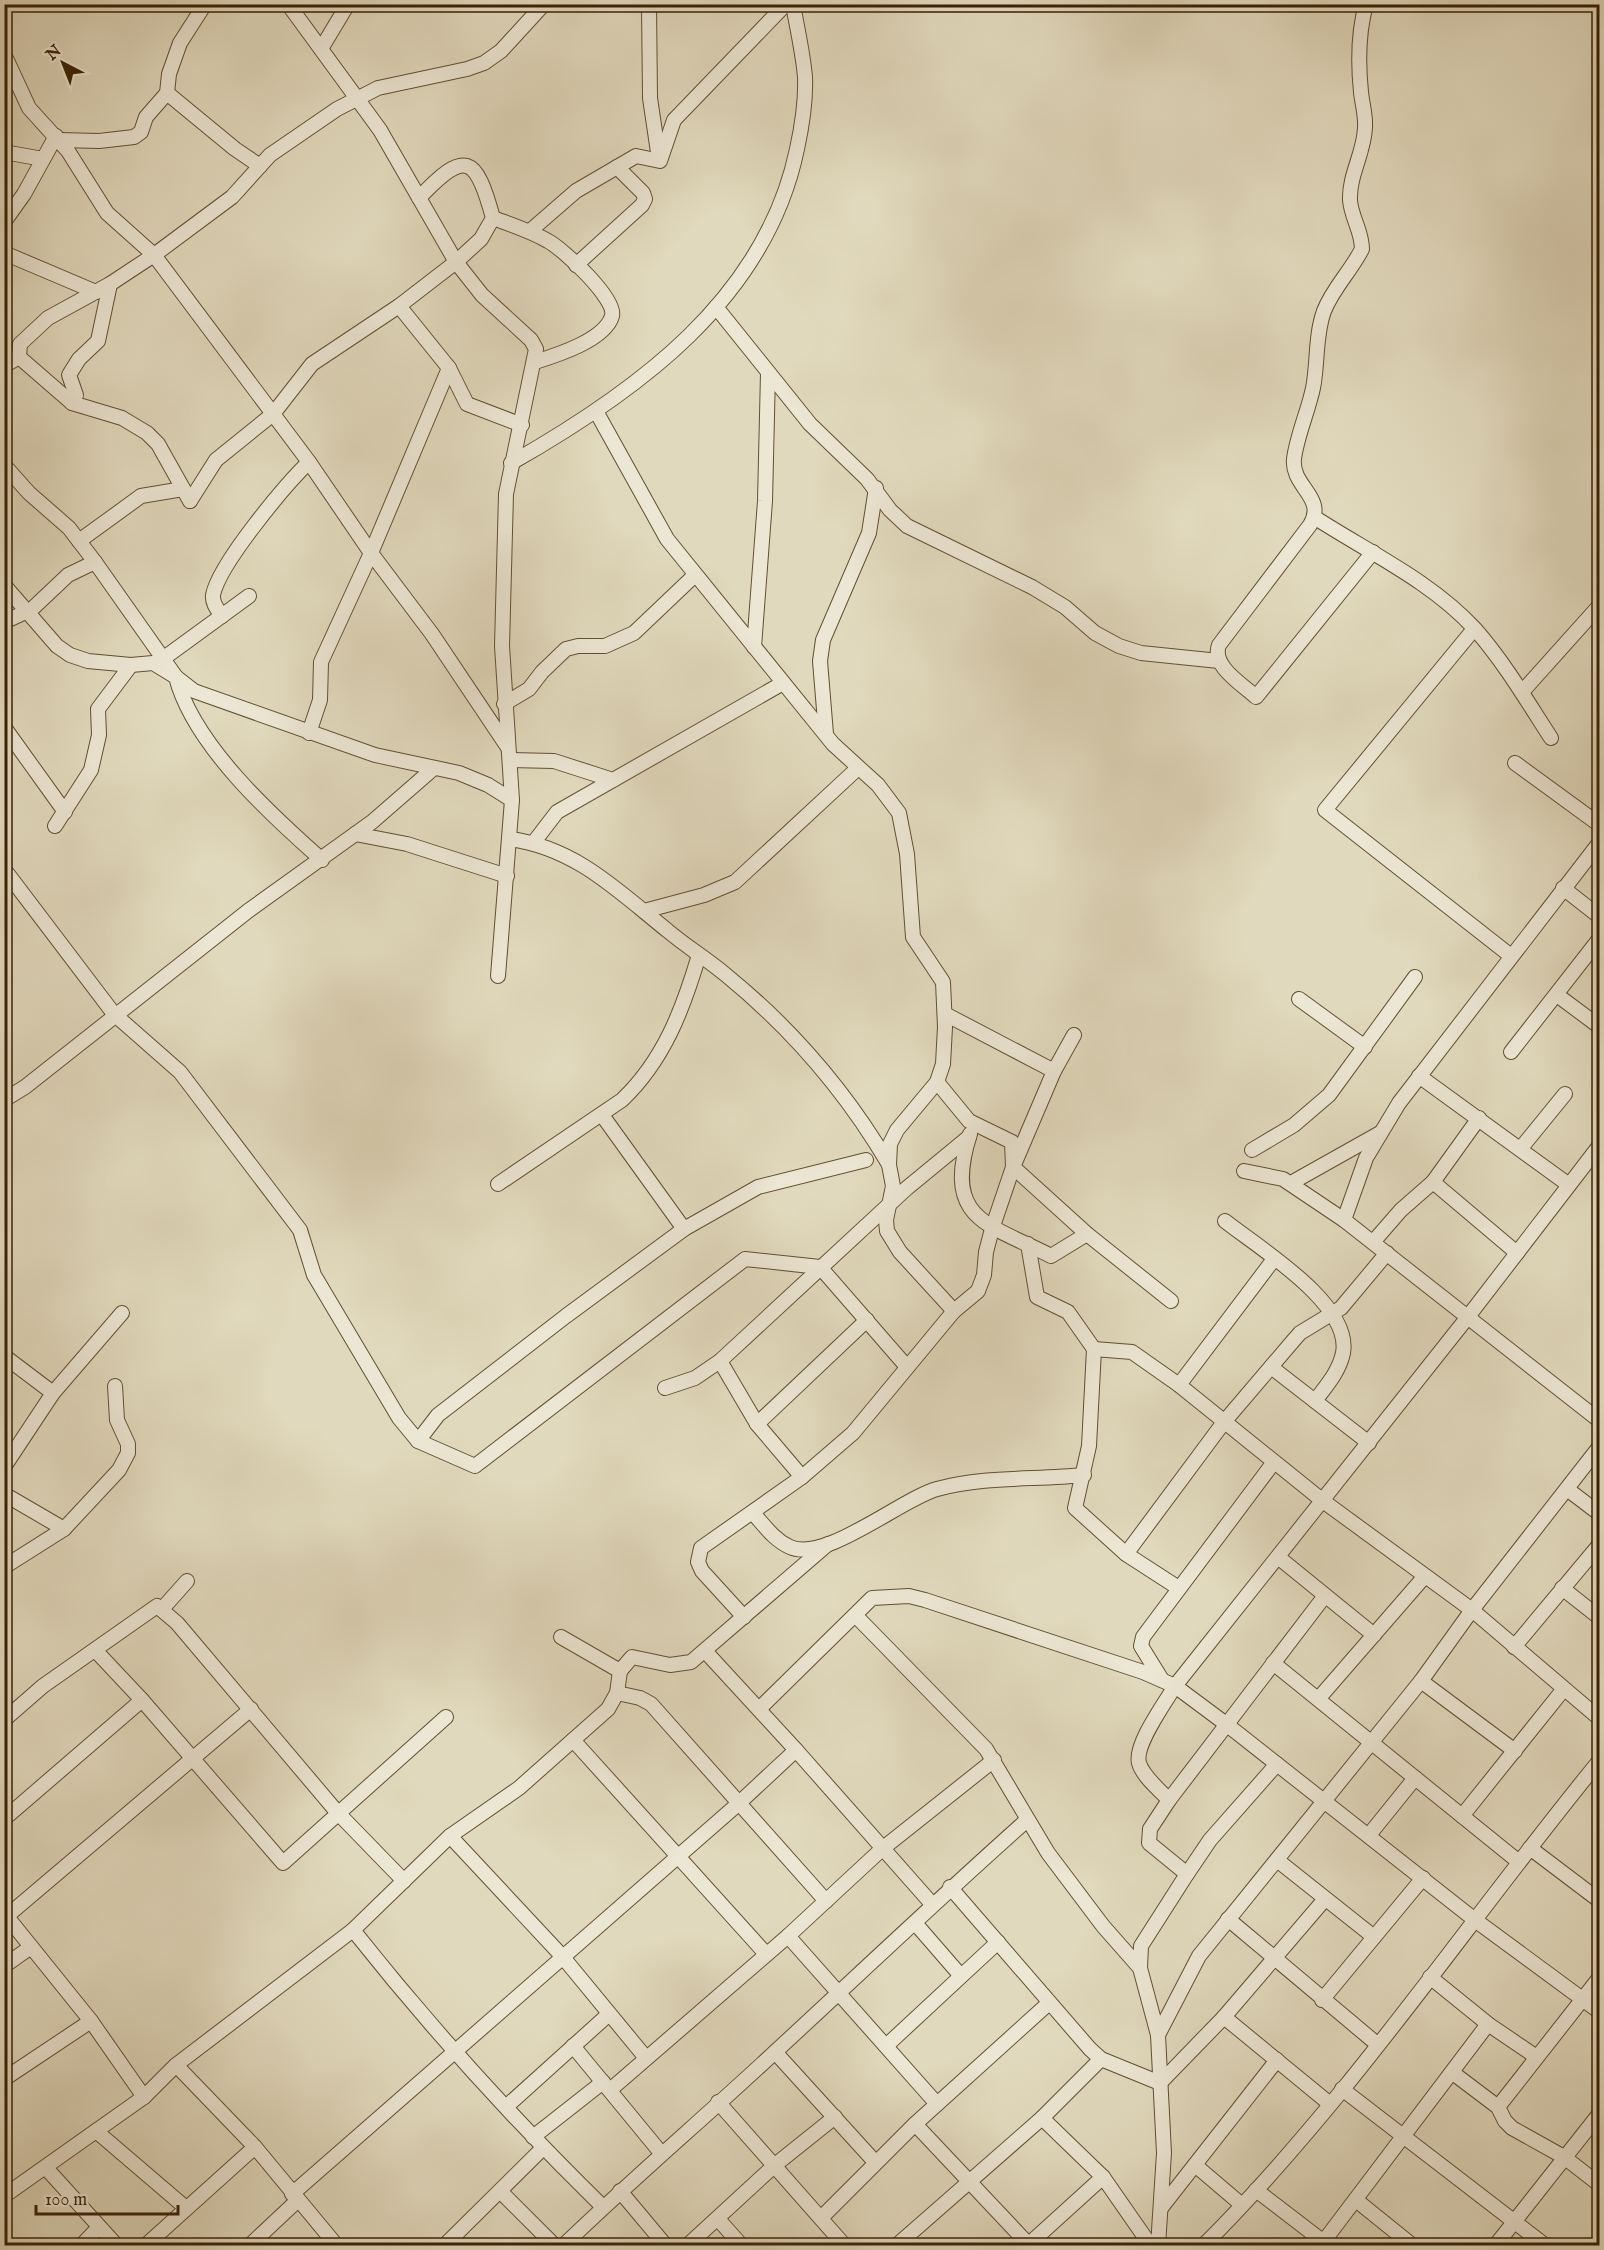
<svg xmlns="http://www.w3.org/2000/svg" width="1604" height="2250" viewBox="0 0 1604 2250" font-family="'IM FELL English',serif">
<style>
.lines{fill:none;stroke-linecap:round;stroke-linejoin:round}
.minor-casing{stroke:#634f33;stroke-width:16}
.minor{stroke:#ece6d4;stroke-width:14}
</style>
<rect width="100%" height="100%" fill="#e1d9bd"/>
<filter id="stains"><feTurbulence type="fractalNoise" baseFrequency=".00333" numOctaves="4"/><feColorMatrix values="0 0 0 0 .2 0 0 0 0 .09 0 0 0 0 .02 0 0 0 .5 -.17"/></filter>
<radialGradient id="worn" r=".72"><stop offset=".6" stop-color="#630" stop-opacity="0"/><stop offset="1" stop-color="#630" stop-opacity=".3"/></radialGradient>
<g class="lines">
<defs>
<g id="minor">
<polyline points="288,4 380,130 456,262 482,295 531,340 536,349 506,494 502,646 512,800 498,976"/>
<polyline points="649,4 650,98 659,159"/>
<path d="M 1366,4 C 1358,33 1358,63 1361,92 C 1362,103 1366,116 1365,128 C 1364,153 1349,175 1350,200 C 1351,217 1362,231 1362,249 C 1351,271 1333,288 1324,311 C 1315,336 1318,363 1313,388 C 1308,412 1297,435 1294,459 C 1291,487 1327,497 1310,525 L 1219,645 C 1211,666 1242,684 1256,697 L 1373,552"/>
<polyline points="321,49 348,4"/>
<polyline points="4,54 29,108 68,151 107,213 154,255 309,462 371,553 432,634 507,746"/>
<polyline points="167,93 235,149 260,166"/>
<polyline points="59,140 99,141 134,137 141,132 146,117 167,93 169,74 180,43 205,4"/>
<polyline points="4,152 43,159"/>
<path d="M 493,218 C 512,225 531,231 548,241 C 563,249 617,299 612,316 C 605,340 557,355 535,362"/>
<polyline points="4,222 24,194 56,136"/>
<polyline points="530,231 576,191 636,156 660,161 674,120 786,4"/>
<polyline points="4,253 96,292"/>
<polyline points="576,265 642,205 645,199 643,193 617,167"/>
<polyline points="399,306 449,368 467,404 522,425"/>
<polyline points="716,307 810,424 867,479 890,510 907,526 1032,587 1065,607 1095,633 1119,646 1141,653 1219,661"/>
<polyline points="19,357 72,403 122,418 147,433 158,444 190,501"/>
<polyline points="4,366 19,357 20,344 48,318 110,284 154,255 232,197 270,155 337,109 378,88 467,69 484,63 501,51 544,4"/>
<polyline points="72,403 76,395 69,375 79,359 98,341 110,284"/>
<polyline points="597,413 667,539 833,744 878,785 899,813 907,854 913,937 943,982 945,1027 943,1064 937,1082 897,1130 890,1144 889,1165 893,1186 886,1220 887,1231 900,1252 954,1311"/>
<path d="M 511,463 C 636,392 766,299 797,149 C 802,126 806,101 805,77 C 803,53 797,28 793,4"/>
<polyline points="4,465 29,493 69,528 95,562"/>
<path d="M 190,501 L 216,460 L 273,414 L 312,364 L 399,306 L 456,262 L 481,239 L 493,218 C 476,155 465,149 419,198"/>
<path d="M 1314,517 C 1368,552 1431,581 1475,629 C 1504,662 1527,701 1551,738"/>
<polyline points="79,541 141,496 183,489"/>
<path d="M 4,585 L 57,646 L 70,655 L 88,661 L 131,665 L 153,663 L 176,677 C 193,744 271,815 322,860"/>
<path d="M 222,616 C 217,609 212,603 213,595 C 219,564 286,484 309,462"/>
<polyline points="4,622 32,609 68,575 95,562 176,677 194,691 375,755 459,773 488,785 512,800"/>
<polyline points="1474,629 1325,810 1511,956"/>
<polyline points="754,647 765,501 768,373"/>
<polyline points="164,658 249,596"/>
<polyline points="1522,692 1600,605"/>
<polyline points="504,704 529,689 542,672 566,649 578,646 605,646 634,633 695,575"/>
<polyline points="4,727 65,812"/>
<polyline points="309,733 320,700 321,662 371,553 449,368"/>
<polyline points="826,734 820,661 823,640 869,533 876,488"/>
<polyline points="510,760 554,761 613,780"/>
<polyline points="1515,763 1600,825"/>
<polyline points="55,826 91,770 99,735 98,709 131,665"/>
<polyline points="355,834 407,844 507,876"/>
<path d="M 510,839 C 576,848 618,891 668,931 C 687,947 707,959 726,975 C 791,1028 846,1092 888,1163"/>
<polyline points="534,842 557,812 783,683"/>
<polyline points="4,869 114,1014 180,1072 300,1230 314,1275 399,1418 418,1441 475,1466 745,1259 820,1267 907,1367"/>
<polyline points="1563,888 1600,917"/>
<polyline points="644,911 704,895 735,882 858,768"/>
<polyline points="1557,995 1600,1027"/>
<polyline points="1299,999 1365,1047"/>
<polyline points="945,1014 1054,1071"/>
<polyline points="1511,1052 1600,938"/>
<polyline points="1419,1076 1569,1185"/>
<polyline points="937,1082 969,1121 1012,1142 1013,1167 1087,1234 1171,1301"/>
<polyline points="4,1100 25,1087 248,911 372,822 434,768"/>
<polyline points="602,1115 684,1229 758,1187 866,1160"/>
<path d="M 970,1134 C 942,1221 990,1224 1051,1256 L 1087,1234"/>
<polyline points="1521,1148 1565,1094"/>
<polyline points="1252,1150 1294,1125 1329,1095 1415,977"/>
<polyline points="1244,1171 1283,1179 1344,1220 1600,1421"/>
<polyline points="1433,1182 1517,1253"/>
<polyline points="1291,1183 1380,1133"/>
<path d="M 498,1184 L 622,1100 C 664,1060 683,1009 699,955"/>
<polyline points="1344,1220 1366,1158 1399,1103 1600,842"/>
<path d="M 1225,1221 C 1259,1248 1352,1304 1343,1353 C 1339,1372 1326,1386 1315,1401"/>
<polyline points="1374,1241 1401,1210 1433,1182 1479,1118"/>
<polyline points="1028,1244 1037,1297 1068,1312 1094,1349 1089,1446 1075,1508 1126,1554 1177,1587"/>
<polyline points="1094,1349 1132,1352 1179,1385 1323,1501 1472,1610 1600,1719"/>
<polyline points="4,1356 53,1393"/>
<polyline points="720,1361 757,1424 802,1477"/>
<polyline points="1271,1367 1369,1443"/>
<polyline points="1179,1385 1274,1259"/>
<polyline points="665,1388 695,1378 720,1361 907,1188 969,1137"/>
<polyline points="757,1424 867,1320"/>
<polyline points="418,1441 438,1415 566,1316 684,1229"/>
<polyline points="4,1467 53,1393 122,1313"/>
<polyline points="1567,1489 1600,1514"/>
<polyline points="4,1494 64,1529"/>
<path d="M 753,1513 C 764,1525 774,1540 790,1547 C 825,1563 901,1499 937,1489 C 984,1476 1035,1480 1084,1475"/>
<polyline points="1126,1554 1224,1422 1293,1341 1300,1333 1341,1308 1387,1253"/>
<polyline points="1278,1557 1374,1635"/>
<polyline points="4,1567 64,1529 119,1470 128,1453 128,1444 117,1420 115,1386"/>
<polyline points="1562,1588 1600,1618"/>
<polyline points="163,1608 187,1581"/>
<polyline points="856,1616 986,1749 1048,1853 1103,1926 1140,1968"/>
<polyline points="744,1617 702,1571 698,1562 701,1548 802,1477 853,1433 954,1311 978,1291 984,1275 986,1252 992,1229 1013,1167 1054,1071 1074,1035"/>
<polyline points="561,1637 620,1671"/>
<polyline points="1514,1647 1600,1544"/>
<polyline points="95,1650 142,1700 283,1863 446,1717"/>
<polyline points="705,1651 796,1750"/>
<polyline points="1273,1663 1519,1862"/>
<polyline points="1162,1680 1141,1646 1143,1637 1274,1462"/>
<polyline points="1421,1681 1515,1751"/>
<polyline points="617,1693 640,1698 651,1704 826,1901"/>
<polyline points="1319,1698 1425,1576"/>
<polyline points="759,1709 872,1598 909,1596 925,1600 1143,1672 1175,1686 1226,1724 1475,1920 1600,2012"/>
<polyline points="4,1720 43,1686 157,1606 177,1623 337,1812 404,1881"/>
<polyline points="573,1740 766,1954"/>
<polyline points="1169,1800 1324,1597"/>
<polyline points="1462,1816 1563,1690"/>
<polyline points="4,1819 142,1700"/>
<polyline points="1369,1835 1415,1778"/>
<polyline points="450,1836 562,1956 646,2058"/>
<polyline points="1530,1848 1600,1901"/>
<polyline points="1277,1860 1374,1937"/>
<polyline points="1187,1874 1210,1840 1277,1764"/>
<polyline points="950,1887 1090,2049 1101,2059 1160,2083 1224,2017 1325,1899"/>
<polyline points="4,1913 91,2021 144,2097"/>
<polyline points="7,1916 251,1709"/>
<polyline points="1228,1919 1377,2044"/>
<polyline points="915,1923 961,1976"/>
<path d="M 353,1930 C 430,2027 514,2120 603,2207"/>
<polyline points="788,1936 937,2104"/>
<polyline points="4,1966 31,1947"/>
<polyline points="1430,1977 1488,2024 1535,2056"/>
<polyline points="1322,2000 1423,1878"/>
<polyline points="1224,2017 1330,2104"/>
<polyline points="1158,2035 1199,1956 1421,1681 1472,1610 1600,1446"/>
<polyline points="573,2046 661,2153"/>
<polyline points="886,2046 998,1942"/>
<polyline points="775,2052 875,2162"/>
<polyline points="176,2065 255,2147 337,2246"/>
<polyline points="1453,2073 1498,2107 1505,2121 1512,2128 1564,2157 1600,2185"/>
<polyline points="4,2079 91,2021"/>
<polyline points="1342,2089 1546,2246"/>
<polyline points="610,2090 788,1936 882,1849 994,1760"/>
<polyline points="718,2102 845,2246"/>
<polyline points="507,2106 609,2014"/>
<polyline points="1498,2107 1600,1977"/>
<polyline points="1042,2118 1101,2059"/>
<polyline points="915,2124 1030,2246"/>
<polyline points="96,2131 186,2208"/>
<polyline points="533,2137 603,2082"/>
<polyline points="1195,2165 1242,2205"/>
<polyline points="46,2168 117,2246"/>
<polyline points="1256,2190 1329,2246"/>
<polyline points="500,2191 555,2246"/>
<polyline points="620,2191 666,2246"/>
<polyline points="292,2194 738,1804 796,1750 932,1904"/>
<polyline points="4,2196 144,2097 176,2065 353,1930 450,1836 519,1788 608,1709 617,1693 620,1671 632,1657 670,1665 691,1662 828,1544"/>
<polyline points="1356,2200 1413,2246"/>
<polyline points="1161,2208 1277,2060"/>
<polyline points="821,2218 915,2124 1049,2003"/>
<polyline points="718,2219 742,2246"/>
<polyline points="1324,2241 1488,2024"/>
<polyline points="81,2246 99,2227"/>
<polyline points="145,2246 255,2147"/>
<polyline points="249,2246 298,2200"/>
<polyline points="444,2246 543,2148"/>
<path d="M 563,2246 C 628,2183 696,2125 762,2064 C 850,1983 937,1900 1027,1820"/>
<polyline points="687,2246 775,2165 835,2117"/>
<polyline points="896,2246 1042,2118 1103,2177 1151,2246"/>
<polyline points="1027,2246 1103,2177"/>
<path d="M 1158,2246 L 1164,2153 L 1158,2035 L 1140,1968 L 1141,1946 L 1187,1874 L 1149,1843 L 1150,1829 L 1169,1800 C 1160,1790 1143,1777 1139,1763 C 1134,1745 1165,1703 1175,1686 L 1467,1318 L 1600,1145"/>
<path d="M 1203,2246 C 1351,2098 1468,1921 1600,1760"/>
<polyline points="1495,2246 1600,2113"/>
</g>
</defs>
<use href="#minor" class="minor-casing"/>
<use href="#minor" class="minor"/>
</g>
<rect width="1604" height="2250" fill="none" stroke="#e1d9bd" stroke-width="24"/>
<rect x="6" y="6" width="1592" height="2238" fill="none" stroke="#392105" stroke-width="3"/>
<rect x="12" y="12" width="1580" height="2226" fill="none" stroke="#392105" stroke-width="1.5"/>
<g transform="translate(63 63) rotate(318)" stroke="#ece6d4" stroke-width="4.5" paint-order="stroke">
<path d="M0-4.5L10 22L0 15L-10 22Z" fill="#392105"/>
<text y="-9" font-size="16" font-weight="bold" text-anchor="middle" fill="#392105">N</text>
</g>
<path d="M36 2205v9h142v-9" fill="none" stroke="#392105" stroke-width="3"/>
<text x="45" y="2205" font-size="18" fill="#392105" stroke="#ece6d4" stroke-width="4.5" paint-order="stroke">100 m</text>
<rect width="100%" height="100%" filter="url(#stains)"/>
<rect width="100%" height="100%" fill="url(#worn)"/>
</svg>
